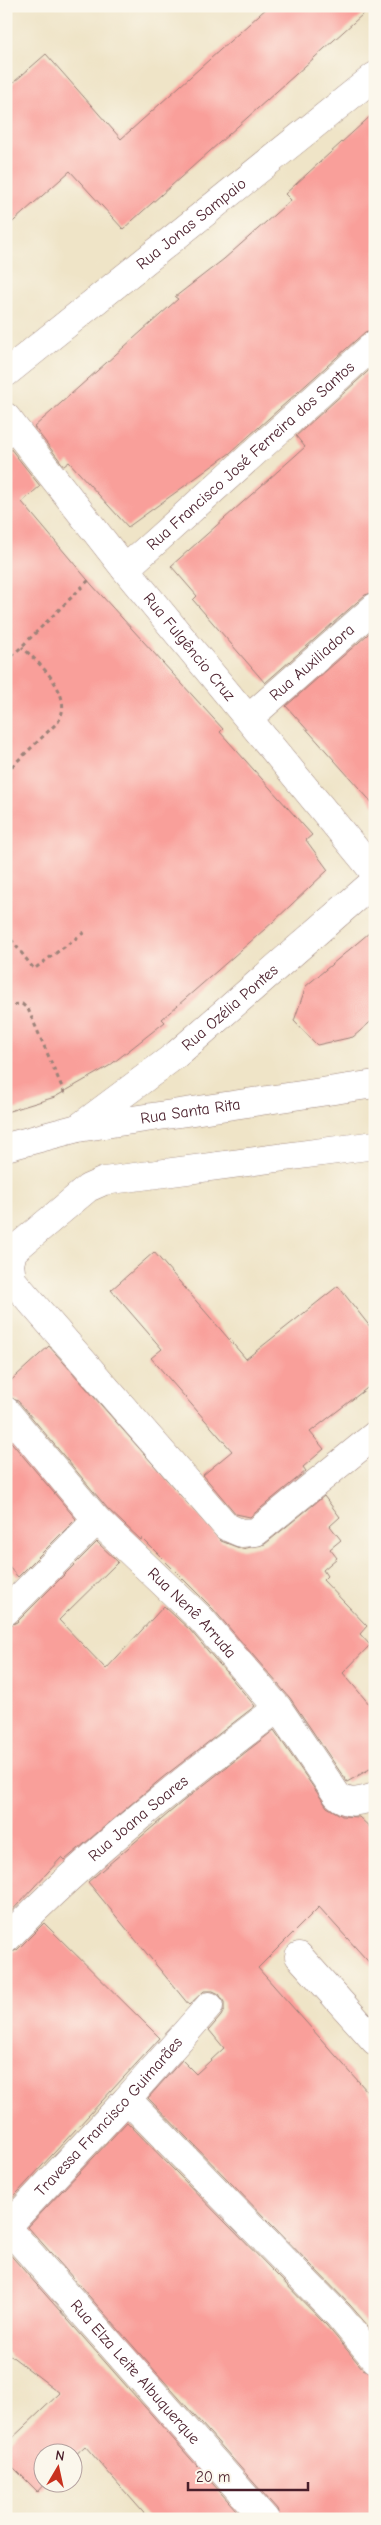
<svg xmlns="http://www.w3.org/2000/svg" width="381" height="2525" viewBox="0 0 381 2525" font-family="'Comic Neue',sans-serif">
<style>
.building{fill:#f99f9a}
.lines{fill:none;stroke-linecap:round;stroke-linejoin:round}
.minor-casing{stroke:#9c8279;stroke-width:29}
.path{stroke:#9c8279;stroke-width:3;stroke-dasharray:4 4;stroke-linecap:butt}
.minor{stroke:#fff;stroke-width:28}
.labels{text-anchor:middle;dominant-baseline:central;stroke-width:4;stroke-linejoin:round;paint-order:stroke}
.street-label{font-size:16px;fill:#4a1f2b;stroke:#fbf7ec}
</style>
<rect width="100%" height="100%" fill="#fbf7ec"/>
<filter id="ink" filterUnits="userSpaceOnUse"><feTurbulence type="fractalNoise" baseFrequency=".02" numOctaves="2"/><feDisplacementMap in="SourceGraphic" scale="10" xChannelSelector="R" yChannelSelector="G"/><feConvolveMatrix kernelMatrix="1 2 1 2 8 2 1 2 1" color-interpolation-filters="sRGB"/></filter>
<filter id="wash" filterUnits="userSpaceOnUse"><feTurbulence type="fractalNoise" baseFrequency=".0096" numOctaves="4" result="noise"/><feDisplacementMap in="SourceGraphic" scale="20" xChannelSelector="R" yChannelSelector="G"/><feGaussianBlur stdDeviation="1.12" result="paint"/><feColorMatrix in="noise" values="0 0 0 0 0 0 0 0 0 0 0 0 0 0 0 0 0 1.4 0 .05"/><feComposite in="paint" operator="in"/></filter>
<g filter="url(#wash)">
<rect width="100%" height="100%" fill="#efe4c7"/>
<g id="blocks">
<g class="building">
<polygon points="269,6 372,6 123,229 70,171 6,228 6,89 46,54 121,139"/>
<polygon points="375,112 375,329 365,332 230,453 128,527 69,462 64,466 34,427 178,299 175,297 224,259 283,207 291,200 285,194"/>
<polygon points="375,365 375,592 365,595 265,683 193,600 197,596 171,566 305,447 296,436"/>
<polygon points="10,448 40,486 22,502 92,585 223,729 220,732 312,835 306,840 328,870 273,922 162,1019 165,1022 109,1066 55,1097 6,1112 6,452"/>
<polygon points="375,628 375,806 286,706"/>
<polygon points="375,928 375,1018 353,1037 317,1045 294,1021 306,986"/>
<polygon points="154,1252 246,1359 338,1286 375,1333 375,1382 310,1432 324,1449 303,1467 306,1471 250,1517 236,1514 203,1475 232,1451 151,1358 162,1349 111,1290"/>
<polygon points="49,1346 221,1541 242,1549 265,1544 324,1496 340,1517 330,1526 341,1540 330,1549 337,1558 323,1570 327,1576 323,1580 367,1626 360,1634 370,1645 343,1673 375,1711 375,1766 347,1782 290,1698 213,1609 142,1538 141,1540 108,1509 18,1401 6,1396 6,1385"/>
<polygon points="6,1436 76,1519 18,1577 6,1564"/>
<polygon points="97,1542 118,1562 59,1620 106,1669 164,1606 190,1630 255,1706 162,1778 65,1860 62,1857 6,1917 6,1627 17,1622"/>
<polygon points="274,1730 327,1807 342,1816 359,1817 375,1832 375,1969 319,1907 258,1968 375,2100 375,2334 350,2305 148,2098 182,2060 196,2074 224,2048 209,2030 221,2016 224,2010 224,2002 219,1994 213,1991 204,1991 189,2005 88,1882 182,1802"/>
<polygon points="44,1923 160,2038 6,2205 6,1954 17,1950"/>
<polygon points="127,2122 327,2326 363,2369 375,2374 375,2519 280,2519 277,2509 28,2227"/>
<polygon points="6,2250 244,2519 149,2519 85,2446 72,2458 72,2452 42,2452 42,2482 47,2482 38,2492 6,2460 6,2444 60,2393 6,2352"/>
</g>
</g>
</g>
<g filter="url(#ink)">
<use href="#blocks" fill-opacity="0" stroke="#9c8279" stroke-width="1"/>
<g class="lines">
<defs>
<g id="minor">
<path id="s1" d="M 6,373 L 375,76"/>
<path id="s2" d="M 6,417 L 125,569 L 375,873"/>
<path id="s3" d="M 125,569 L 375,344"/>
<path id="s4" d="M 249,718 L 375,607"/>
<path id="s5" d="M 78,1128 L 177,1054 L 375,881"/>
<polyline points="375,1145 104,1181 88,1188 13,1251 10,1264 12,1280 227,1527 241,1533 256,1532 375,1435"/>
<path id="s6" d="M 6,1147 L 78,1128 L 375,1084"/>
<path id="s7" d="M 6,1411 L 97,1520 L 201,1619 L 278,1708 L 337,1795 C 349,1806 360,1801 375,1797"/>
<polyline points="6,1611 97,1520"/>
<path id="s8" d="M 6,1939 C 89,1853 183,1780 278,1708"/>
<polyline points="299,1956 375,2041"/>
<polyline points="127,2099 339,2316 375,2359"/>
<path id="s9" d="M 6,2226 L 265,2519"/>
<path id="s10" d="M 7,2227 L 127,2099 L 209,2006"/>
</g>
</defs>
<use href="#minor" class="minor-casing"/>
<g class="path">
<polyline points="6,662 89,580"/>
<path d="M 6,772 L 58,722 C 75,695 41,665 22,647"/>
<polyline points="6,933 34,969 86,931"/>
<polyline points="6,1005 22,1004 28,1009 65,1094"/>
</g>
<use href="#minor" class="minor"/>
</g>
</g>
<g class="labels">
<g class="street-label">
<text stroke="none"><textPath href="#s1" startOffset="238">Rua Jonas Sampaio</textPath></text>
<text stroke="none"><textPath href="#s3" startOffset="169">Rua Francisco José Ferreira dos Santos</textPath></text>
<text stroke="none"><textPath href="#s2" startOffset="294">Rua Fulgêncio Cruz</textPath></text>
<text stroke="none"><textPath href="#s4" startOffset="84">Rua Auxiliadora</textPath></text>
<text stroke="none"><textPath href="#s5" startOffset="194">Rua Ozélia Pontes</textPath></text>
<text stroke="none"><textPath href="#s6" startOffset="188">Rua Santa Rita</textPath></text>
<text stroke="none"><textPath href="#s7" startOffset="275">Rua Nenê Arruda</textPath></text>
<text stroke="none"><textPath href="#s8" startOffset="179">Rua Joana Soares</textPath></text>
<text stroke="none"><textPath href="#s10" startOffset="150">Travessa Francisco Guimarães</textPath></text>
<text stroke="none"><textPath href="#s9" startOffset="195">Rua Elza Leite Albuquerque</textPath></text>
</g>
</g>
<rect width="381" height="2525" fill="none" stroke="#fbf7ec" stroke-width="25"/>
<g transform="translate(58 2468) rotate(9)"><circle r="24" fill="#fbf7ec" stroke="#b4a19f"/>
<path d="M0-4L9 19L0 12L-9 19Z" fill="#c8321e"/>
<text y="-8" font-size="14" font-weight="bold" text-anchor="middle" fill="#4a1f2b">N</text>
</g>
<path d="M188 2482v8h120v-8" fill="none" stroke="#4a1f2b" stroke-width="2.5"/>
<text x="196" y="2482" font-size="15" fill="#4a1f2b" stroke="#fbf7ec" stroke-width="4" paint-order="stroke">20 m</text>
</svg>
